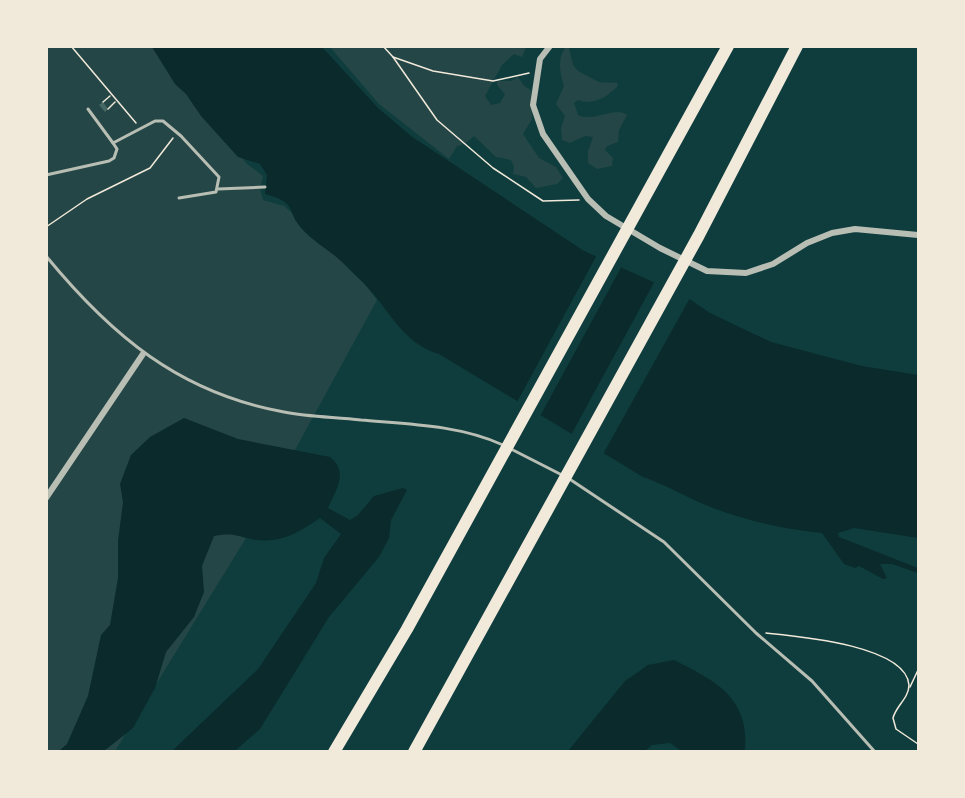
<svg xmlns="http://www.w3.org/2000/svg" width="965" height="798" viewBox="0 0 965 798" font-family="'Roboto Condensed',sans-serif">
<style>
.green{fill:#244646}
.water{fill:#0a2a2b}
.pier{fill:#0f3d3e}
.building{fill:#486865}
.lines{fill:none;stroke-linecap:round;stroke-linejoin:round}
.path{stroke:#f1e9da;stroke-width:1.5}
.service{stroke:#b8beb3;stroke-width:3}
.minor{stroke:#b8beb3;stroke-width:6}
.motorway{stroke:#f1e9da;stroke-width:12}
</style>
<rect width="100%" height="100%" fill="#0f3d3e"/>
<g class="green">
<polygon points="46,47 164,47 246,163 263,176 260,189 263,200 284,206 351,266 377,300 254,525 115,751 47,751"/>
<polygon points="330,47 526,47 522,57 514,54 502,65 485,96 491,105 500,103 505,94 497,85 497,81 511,81 518,77 524,86 531,90 532,119 523,134 539,158 556,167 563,178 557,184 536,188 526,177 513,174 514,167 511,160 496,157 474,136 465,144 457,146 449,159 379,104"/>
<path d="M 565,48 L 569,48 L 573,65 L 578,71 L 599,82 L 618,83 L 617,87 C 607,97 592,106 578,100 L 574,103 L 578,115 C 593,123 616,105 627,115 L 619,130 L 618,142 L 607,146 L 605,150 L 613,158 L 612,166 L 597,169 L 588,163 L 588,151 L 593,137 L 585,136 L 570,143 L 562,140 L 561,128 L 565,116 L 556,104 L 564,86 C 560,74 557,59 565,48 Z"/>
</g>
<g class="water">
<path d="M 152,47 L 322,47 L 378,108 L 411,136 L 584,251 L 685,296 L 710,313 L 771,342 L 862,366 L 918,375 L 918,538 L 854,528 L 838,533 L 839,537 L 918,568 L 918,573 L 892,564 L 880,564 L 887,578 L 883,579 L 859,566 L 855,568 L 844,564 L 822,533 C 777,528 731,518 690,498 C 674,490 660,483 643,477 L 439,354 C 404,344 391,313 369,289 C 362,281 353,273 346,266 C 333,252 316,244 303,230 C 285,211 299,203 265,194 L 267,175 L 260,164 L 238,157 L 201,116 L 186,94 L 175,84 Z"/>
<path d="M 184,418 L 238,439 L 330,457 C 349,472 336,490 328,508 L 350,520 L 358,515 L 374,496 L 403,488 L 407,490 L 391,520 L 389,538 L 379,557 L 329,617 L 260,729 L 235,751 L 172,751 L 258,669 L 316,583 L 324,558 L 341,534 L 320,518 C 298,533 278,545 251,539 C 233,535 233,533 214,536 L 202,566 L 204,592 L 194,617 L 166,652 L 155,688 L 133,728 L 104,751 L 59,751 L 67,744 L 88,696 L 101,635 L 110,625 L 118,578 L 118,541 L 123,502 L 120,484 L 131,455 L 150,437 Z"/>
<path d="M 674,660 C 716,681 750,698 745,751 L 681,751 L 670,743 L 652,745 L 645,751 L 568,751 L 625,681 L 648,665 Z"/>
</g>
<g class="pier">
<polygon points="598,253 623,264 539,418 516,404"/>
<polygon points="656,279 691,296 602,456 570,437"/>
</g>
<polygon class="building" points="103,102 108,109 105,112 99,105"/>
<g class="lines">
<g class="path">
<polyline points="71,46 136,123"/>
<polyline points="383,46 393,57 433,71 493,81 529,73"/>
<polyline points="393,57 437,120 493,168 543,201 579,200"/>
<polyline points="103,102 110,96"/>
<polyline points="108,109 115,102"/>
<polyline points="46,227 87,199 150,168 173,138"/>
<path d="M 766,633 C 796,636 906,645 909,685 C 909,698 896,706 893,718 L 896,729 L 918,744"/>
<polyline points="910,687 918,670"/>
</g>
<g class="service">
<polyline points="113,143 155,121 163,121 181,136 219,177 216,192 179,198"/>
<polyline points="46,175 109,161 114,158 117,149 113,143 88,109"/>
<polyline points="218,189 265,187"/>
<path d="M 46,256 C 111,335 179,393 284,412 C 309,417 335,417 361,420 C 407,424 460,425 503,445"/>
<polyline points="509,448 562,475"/>
<polyline points="568,478 664,542 756,633 812,681 875,752"/>
</g>
<g class="minor">
<polyline points="550,46 540,59 533,105 543,134 588,199 606,216 660,248 707,271 746,273 773,264 807,243 832,233 855,229 918,235"/>
<polyline points="46,498 143,354"/>
</g>
<g class="motorway">
<polyline points="334,752 407,629 728,46"/>
<polyline points="414,752 699,235 797,46"/>
</g>
</g>
<rect width="965" height="798" fill="none" stroke="#f1e9da" stroke-width="96"/>
</svg>
